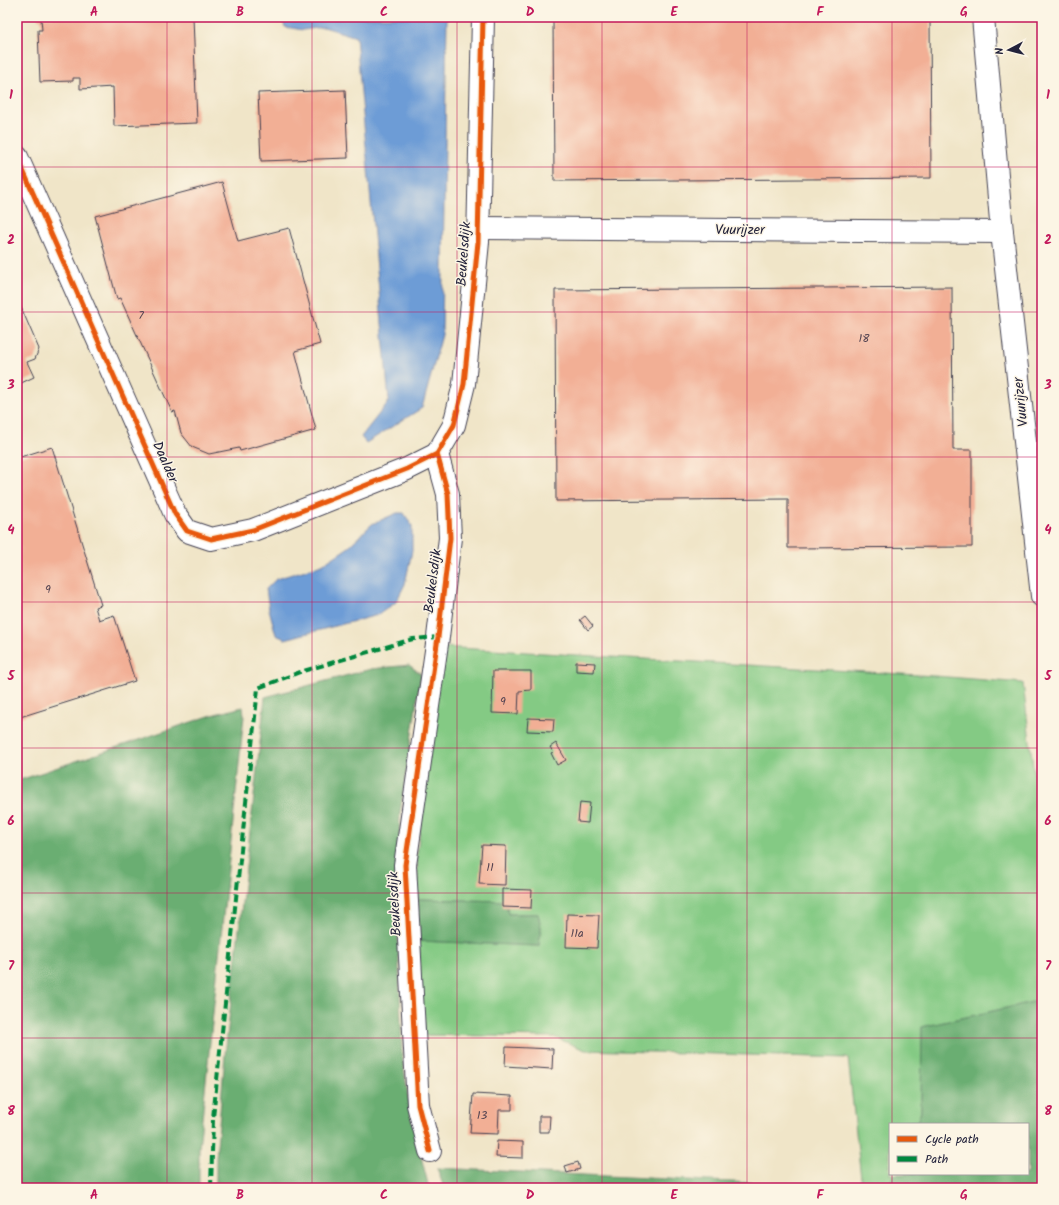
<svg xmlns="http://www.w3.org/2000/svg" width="1059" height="1205" viewBox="0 0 1059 1205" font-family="Kalam,sans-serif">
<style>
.green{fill:#84ca84;stroke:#537660}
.forest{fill:#6bae72;stroke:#466856}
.water{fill:#6d9cd6;stroke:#485f88}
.building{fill:#f2af95}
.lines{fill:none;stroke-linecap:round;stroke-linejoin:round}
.street-casing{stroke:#413f50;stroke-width:24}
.street{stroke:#fff;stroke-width:22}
.quiet{stroke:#00873e;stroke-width:4;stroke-dasharray:8 4;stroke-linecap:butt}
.cycleway-casing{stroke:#fcf5e5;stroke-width:8}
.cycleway{stroke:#e8590c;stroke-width:5}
.grid{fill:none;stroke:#c2185b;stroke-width:1;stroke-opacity:0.55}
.labels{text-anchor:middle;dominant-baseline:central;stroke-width:3;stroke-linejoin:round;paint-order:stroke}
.number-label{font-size:12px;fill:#564552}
.street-label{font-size:14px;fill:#22223b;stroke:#fcf5e5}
.neatline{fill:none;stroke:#c2185b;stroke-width:1.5}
.grid-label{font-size:13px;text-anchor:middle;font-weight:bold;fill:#c2185b}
</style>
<rect width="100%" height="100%" fill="#fcf5e5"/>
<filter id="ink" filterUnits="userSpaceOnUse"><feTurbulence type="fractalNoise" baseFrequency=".025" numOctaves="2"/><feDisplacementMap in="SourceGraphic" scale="8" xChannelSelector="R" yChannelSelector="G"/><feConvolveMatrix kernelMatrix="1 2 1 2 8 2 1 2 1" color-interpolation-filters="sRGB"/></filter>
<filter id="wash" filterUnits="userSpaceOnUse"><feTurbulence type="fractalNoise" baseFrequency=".012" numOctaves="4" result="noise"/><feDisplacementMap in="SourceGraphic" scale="16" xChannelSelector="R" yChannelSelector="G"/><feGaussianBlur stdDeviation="0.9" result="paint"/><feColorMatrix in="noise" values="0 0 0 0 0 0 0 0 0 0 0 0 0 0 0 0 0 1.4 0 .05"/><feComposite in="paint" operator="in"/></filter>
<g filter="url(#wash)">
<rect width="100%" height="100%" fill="#f0e5c8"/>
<polygon class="green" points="441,647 935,676 1023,683 1042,842 1042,1000 922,1027 921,1112 916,1124 890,1124 890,1174 894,1174 887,1188 862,1188 848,1058 585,1050 554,1037 421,1035 419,941 538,946 541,927 538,914 508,914 506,901 418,899 417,855"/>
<g class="forest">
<polygon points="409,665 421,674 400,813 397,906 402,1054 411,1117 429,1188 216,1188 216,1158 225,1055 265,697 371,669"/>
<polygon points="243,707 244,716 199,1148 199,1188 17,1188 17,781 215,714"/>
<polygon points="418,899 506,901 508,914 538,914 541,927 539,946 419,941"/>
<polygon points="1042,1000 1042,1188 887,1188 894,1174 1028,1174 1028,1124 916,1124 921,1112 922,1027"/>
<polygon points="437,1168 858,1188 444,1188"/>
</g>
<g class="water">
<polygon points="282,17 447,17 442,335 422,408 366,443 361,437 389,401 356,37 324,27 303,30 285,27"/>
<polygon points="397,513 404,513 412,526 412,551 405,584 396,602 378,615 285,639 276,635 269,609 266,589 276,579 322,565 346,549 372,524"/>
</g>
<g id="blocks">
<g class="building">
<polygon points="38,17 193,17 197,123 114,126 113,87 80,89 80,78 73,78 73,81 40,82 38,30 42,30 41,19 38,19"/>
<polygon points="553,17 930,17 931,178 554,181"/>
<polygon points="345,90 348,158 261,161 258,93"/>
<polygon points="222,182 238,241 289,228 320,344 295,351 316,430 240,451 239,448 209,454 192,447 181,433 175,411 172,412 120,298 117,299 95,216"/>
<polygon points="952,287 953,450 972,450 972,547 788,548 788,499 556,501 555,290"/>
<polygon points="17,298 39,349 35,359 27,362 34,377 17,385"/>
<polygon points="52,447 101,605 95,607 99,620 114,615 135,681 17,718 17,458"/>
<polygon points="585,616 593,626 588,630 580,620"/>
<polygon points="576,662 595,663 594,672 576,671"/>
<polygon points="493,671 531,671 531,690 519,691 518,714 492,713"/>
<polygon points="528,718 554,719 553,732 527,731"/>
<polygon points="556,743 566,760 557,765 551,753 553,752 550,747"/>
<polygon points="580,802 590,803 588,823 578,822"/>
<polygon points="482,845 506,846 505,885 479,884"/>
<polygon points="502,889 532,890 531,908 502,907"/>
<polygon points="567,914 599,915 597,948 566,947"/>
<polygon points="506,1047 553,1049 552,1069 505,1066"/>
<polygon points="473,1094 512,1096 512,1110 499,1110 498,1134 470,1133"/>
<polygon points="539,1116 550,1116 549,1132 539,1132"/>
<polygon points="497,1141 523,1142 523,1158 496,1157"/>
<polygon points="578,1162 580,1169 567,1173 565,1166"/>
</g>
</g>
</g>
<g filter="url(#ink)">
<use href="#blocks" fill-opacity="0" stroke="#413f50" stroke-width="1"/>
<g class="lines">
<defs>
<g id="street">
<polyline points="983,17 1002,232 1042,596"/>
<polyline points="17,157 175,514 187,531 211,539 253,530 407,469 437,454"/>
<polyline points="478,228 1002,232"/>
<polyline points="430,1151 418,1105 405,865 438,637 450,538 448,494 437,454 454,425 464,384 478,242 483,17"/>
</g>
</defs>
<use href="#street" class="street-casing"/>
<use href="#street" class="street"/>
<polyline class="quiet" points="211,1188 213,1118 258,688 300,672 413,639 438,637"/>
<defs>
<g id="cycleway">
<polyline points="17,157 175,514 187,531 211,539 253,530 407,469 437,454"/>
<polyline points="430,1151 418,1105 405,865 438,637 450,538 448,494 437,454 454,425 464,384 478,242 483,17"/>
</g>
</defs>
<use href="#cycleway" class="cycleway-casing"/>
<use href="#cycleway" class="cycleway"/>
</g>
</g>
<path class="grid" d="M 167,17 L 167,1188M 312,17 L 312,1188M 457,17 L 457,1188M 602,17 L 602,1188M 747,17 L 747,1188M 892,17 L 892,1124M 17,167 L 1042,167M 17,312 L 1042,312M 17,457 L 1042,457M 17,602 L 1042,602M 17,748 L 1042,748M 17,893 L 1042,893M 17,1038 L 1042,1038M 892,1174 L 892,1188"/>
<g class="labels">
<g class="number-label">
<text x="141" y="315">7</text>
<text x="864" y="338">18</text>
<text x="48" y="589">9</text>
<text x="503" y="701">9</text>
<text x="490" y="867">11</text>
<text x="577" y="933">11a</text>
<text x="482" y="1115">13</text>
</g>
<g class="street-label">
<text x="740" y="230">Vuurijzer</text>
<text transform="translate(464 254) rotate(-86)">Beukelsdijk</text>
<text transform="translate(1021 402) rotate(-96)">Vuurijzer</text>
<text transform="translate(165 462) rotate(66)">Daalder</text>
<text transform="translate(433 581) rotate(-83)">Beukelsdijk</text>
<text transform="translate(395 904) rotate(-93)">Beukelsdijk</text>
</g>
</g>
<rect width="1059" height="1205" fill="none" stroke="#fcf5e5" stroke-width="44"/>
<rect x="889" y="1123" width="140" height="52" fill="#fcf5e5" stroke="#a5a1a1"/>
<rect x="897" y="1136" width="20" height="6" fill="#e8590c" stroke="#a5a1a1"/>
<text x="925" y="1143" font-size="12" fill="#22223b">Cycle path</text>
<rect x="897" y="1156" width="20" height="6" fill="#00873e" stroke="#a5a1a1"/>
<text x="925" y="1163" font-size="12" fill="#22223b">Path</text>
<g transform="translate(1009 50) rotate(263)" stroke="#fcf5e5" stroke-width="3" paint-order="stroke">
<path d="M0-3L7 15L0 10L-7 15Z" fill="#22223b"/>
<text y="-6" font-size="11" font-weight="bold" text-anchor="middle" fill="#22223b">N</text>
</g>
<rect x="22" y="22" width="1015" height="1161" class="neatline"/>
<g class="grid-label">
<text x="94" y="16">A</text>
<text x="240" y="16">B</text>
<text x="384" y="16">C</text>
<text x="530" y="16">D</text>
<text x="674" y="16">E</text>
<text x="820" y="16">F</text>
<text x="964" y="16">G</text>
<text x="11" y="99">1</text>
<text x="1048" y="99">1</text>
<text x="11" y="244">2</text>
<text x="1048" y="244">2</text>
<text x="11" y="389">3</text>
<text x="1048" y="389">3</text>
<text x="11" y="534">4</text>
<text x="1048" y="534">4</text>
<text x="11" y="680">5</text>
<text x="1048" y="680">5</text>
<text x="11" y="825">6</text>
<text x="1048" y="825">6</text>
<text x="11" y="970">7</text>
<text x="1048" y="970">7</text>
<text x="11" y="1115">8</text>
<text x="1048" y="1115">8</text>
<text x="94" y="1199">A</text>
<text x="240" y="1199">B</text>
<text x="384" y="1199">C</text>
<text x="530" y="1199">D</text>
<text x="674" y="1199">E</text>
<text x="820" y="1199">F</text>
<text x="964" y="1199">G</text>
</g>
</svg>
